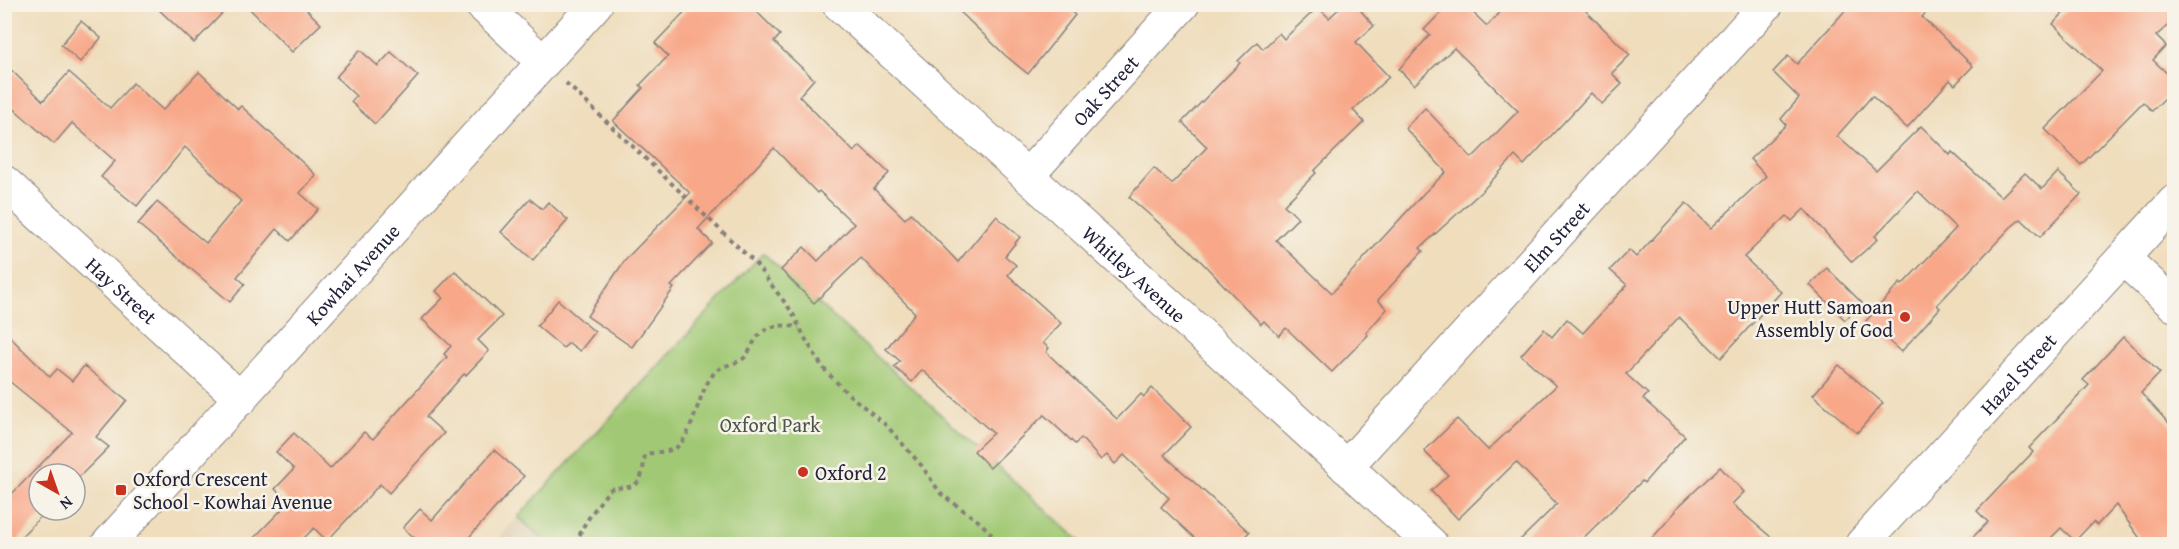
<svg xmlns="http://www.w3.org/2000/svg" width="2179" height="549" viewBox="0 0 2179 549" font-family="'Gentium Book Plus',serif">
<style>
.built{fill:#decdb2}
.green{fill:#a1c975;stroke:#627658;stroke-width:1.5}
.building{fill:#f8a889}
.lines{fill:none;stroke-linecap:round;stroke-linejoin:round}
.minor-casing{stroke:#88807c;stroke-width:35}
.path{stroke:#88807c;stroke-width:4;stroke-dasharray:4.5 4.5;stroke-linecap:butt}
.minor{stroke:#fff;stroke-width:33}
.poi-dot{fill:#c8321e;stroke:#f7f3e8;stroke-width:2}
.labels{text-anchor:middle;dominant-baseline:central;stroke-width:5;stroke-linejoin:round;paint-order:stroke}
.street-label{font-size:20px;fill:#22223b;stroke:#f7f3e8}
.poi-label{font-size:20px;fill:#22223b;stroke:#f7f3e8;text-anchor:start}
.park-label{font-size:20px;fill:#48544c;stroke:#f7f3e8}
</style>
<rect width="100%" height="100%" fill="#f7f3e8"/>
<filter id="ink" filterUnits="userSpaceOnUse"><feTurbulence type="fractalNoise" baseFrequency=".0167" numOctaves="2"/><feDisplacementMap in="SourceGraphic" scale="12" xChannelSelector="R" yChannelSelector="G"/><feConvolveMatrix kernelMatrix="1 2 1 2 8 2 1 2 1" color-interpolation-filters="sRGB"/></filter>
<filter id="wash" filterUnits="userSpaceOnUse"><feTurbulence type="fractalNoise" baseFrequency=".008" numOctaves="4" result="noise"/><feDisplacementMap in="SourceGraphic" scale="24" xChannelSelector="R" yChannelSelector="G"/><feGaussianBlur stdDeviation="1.35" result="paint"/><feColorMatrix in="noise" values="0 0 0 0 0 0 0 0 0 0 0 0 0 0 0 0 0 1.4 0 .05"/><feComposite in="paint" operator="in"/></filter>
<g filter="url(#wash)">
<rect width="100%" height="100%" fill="#efddbc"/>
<polygon class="built" points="518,517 548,544 494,544"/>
<polygon class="green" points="763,253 1083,544 548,544 518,517"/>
<g id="blocks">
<g class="building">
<polygon points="153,4 231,4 194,43"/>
<polygon points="245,4 301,4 321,24 292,52"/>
<polygon points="692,4 749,4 780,35 774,42 814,79 799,96 854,152 860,146 889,173 874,189 905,219 911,213 958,262 996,216 1020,237 1005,256 1016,265 1008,275 1061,323 1043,343 1049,348 1046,352 1117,419 1141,394 1144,397 1152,388 1191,427 1164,455 1249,532 1238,544 1201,544 1161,507 1169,498 1124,455 1115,464 1107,455 1101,460 1081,438 1075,444 1044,415 990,468 974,451 993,433 922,370 912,382 894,367 900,361 886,349 915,313 861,258 814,303 781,270 804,247 818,261 854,224 819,191 817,193 774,148 698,229 712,243 671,286 674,288 632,347 587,316 625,260 690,193 613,121 643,88 640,85 668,56 655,43"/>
<polygon points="952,4 1062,4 1075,15 1028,74 1006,56"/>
<polygon points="1344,4 1355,4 1374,26 1356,42 1389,77 1353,110 1364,122 1314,171 1316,173 1284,205 1298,218 1276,240 1332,293 1424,193 1446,172 1405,128 1425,108 1472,158 1518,111 1454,48 1414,85 1399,69 1430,35 1424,30 1449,4 1464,4 1487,26 1508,4 1579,4 1630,55 1612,73 1622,84 1602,104 1591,93 1524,165 1515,156 1481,192 1420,248 1423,251 1378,300 1387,309 1366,333 1368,335 1332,372 1286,328 1279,336 1264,321 1261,324 1190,250 1129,197 1154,168 1172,184 1207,147 1182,122 1240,63 1238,61 1257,42 1263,49 1279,33 1284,39 1318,7 1329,18"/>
<polygon points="1851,4 1934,4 1922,17 1973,66 1955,85 1950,80 1907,128 1872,96 1837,136 1876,171 1921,126 1950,155 1952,152 2001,197 2025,173 2042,189 2058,172 2081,194 2040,237 2021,219 2011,227 1937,305 1940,308 1901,352 1866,321 1900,283 1902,285 1956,228 1918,191 1875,236 1878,239 1852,262 1804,209 1792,221 1787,216 1744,257 1781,292 1721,358 1679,317 1626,374 1648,394 1643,399 1685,436 1644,483 1642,481 1577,544 1516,544 1557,504 1516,462 1458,519 1431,491 1448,475 1424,451 1457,419 1488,450 1556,386 1521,355 1544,329 1552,337 1567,319 1583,333 1627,285 1610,270 1629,250 1636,257 1686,203 1711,228 1766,176 1750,159 1786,125 1781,119 1799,98 1773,72 1788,56 1797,64"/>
<polygon points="2072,4 2175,4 2175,19 2156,36 2166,46 2153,60 2175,81 2175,88 2152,111 2143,102 2081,165 2045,129 2102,71 2053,24"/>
<polygon points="81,21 101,38 80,62 61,45"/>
<polygon points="360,50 378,66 391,52 418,76 375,124 351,102 356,96 336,77"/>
<polygon points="4,63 43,101 69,72 110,108 133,83 163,110 199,72 238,109 241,106 316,175 300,193 318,209 290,241 277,229 237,277 245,284 230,302 138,224 157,202 206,243 241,201 185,147 137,206 101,177 115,161 72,123 54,144 4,100"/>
<polygon points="530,199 542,209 548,202 568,220 533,260 501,232"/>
<polygon points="1827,268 1862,303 1845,320 1810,285"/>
<polygon points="455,271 502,316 478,340 489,351 466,375 464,374 426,417 444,433 389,493 380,484 327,541 314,528 298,544 248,544 289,502 275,489 294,469 276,452 294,433 330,469 364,432 373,439 447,357 444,354 451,346 422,319 443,298 436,291"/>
<polygon points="558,300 595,332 580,351 569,343 563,348 537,326"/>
<polygon points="4,331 50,377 57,369 72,381 84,366 127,400 96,437 109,447 75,481 75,474 39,474 39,510 47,510 14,544 4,544 4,502 72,432 4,377"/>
<polygon points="2123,337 2160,373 2141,393 2175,430 2175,544 2144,544 2116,505 2097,525 2093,522 2075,541 2061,528 2045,544 1966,544 1988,522 1977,511 2033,452 2029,448 2089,385 2083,380"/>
<polygon points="1839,365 1883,403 1857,433 1813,395"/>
<polygon points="494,450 524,476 463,544 411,544 416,539 403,528 420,509 432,520"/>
<polygon points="1720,467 1744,492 1732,504 1779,544 1647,544 1676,511 1675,510"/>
</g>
</g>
</g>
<g filter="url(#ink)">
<use href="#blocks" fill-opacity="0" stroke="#88807c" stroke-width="1.5"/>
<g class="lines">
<defs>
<g id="minor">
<polyline points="481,4 543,62"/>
<path id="s1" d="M 839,4 L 1431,544"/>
<path id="s2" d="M 1027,176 L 1183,4"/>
<path id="s3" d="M 4,182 L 241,399"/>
<polyline points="2124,259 2174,305"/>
<path id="s4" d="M 1346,467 L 1767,4"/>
<path id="s5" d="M 108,544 L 596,4"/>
<path id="s6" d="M 1862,544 L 2174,202"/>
</g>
</defs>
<use href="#minor" class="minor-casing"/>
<g class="path">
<polyline points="566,83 754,262 792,312 806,340 823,368 846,392 887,426 921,465 941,494 981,523 1000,544"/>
<path d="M 582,544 C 580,540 579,536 581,531 C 583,525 607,491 611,489 C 621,485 629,491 638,482 C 644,474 643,464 645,455 C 654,451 670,453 677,447 C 695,432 697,392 715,372 C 723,364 736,365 744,358 C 748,355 751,347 754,342 C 764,325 781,323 799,328"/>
</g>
<use href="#minor" class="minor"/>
</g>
</g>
<g class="poi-dot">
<circle cx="1905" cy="317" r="6"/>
<circle cx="803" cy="472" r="6"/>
<rect x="115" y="484" width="12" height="12" rx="3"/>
</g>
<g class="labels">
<g class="street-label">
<text stroke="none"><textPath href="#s2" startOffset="116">Oak Street</textPath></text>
<text stroke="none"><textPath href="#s4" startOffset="312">Elm Street</textPath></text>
<text stroke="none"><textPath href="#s1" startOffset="400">Whitley Avenue</textPath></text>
<text stroke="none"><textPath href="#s5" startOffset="364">Kowhai Avenue</textPath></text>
<text stroke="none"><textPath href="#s3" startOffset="160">Hay Street</textPath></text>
<text stroke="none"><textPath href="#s6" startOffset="231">Hazel Street</textPath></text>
</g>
<g class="poi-label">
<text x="1893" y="306" text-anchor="end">Upper Hutt Samoan<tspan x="1893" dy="23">Assembly of God</tspan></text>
<text x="815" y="472">Oxford 2</text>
<text x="133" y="478">Oxford Crescent<tspan x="133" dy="23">School - Kowhai Avenue</tspan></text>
</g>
<g class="park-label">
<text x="770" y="424">Oxford Park</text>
</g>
</g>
<rect width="2179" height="549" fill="none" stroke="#f7f3e8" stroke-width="24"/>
<g transform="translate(57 492) rotate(140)"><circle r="28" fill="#f7f3e8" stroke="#a29fa3" stroke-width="1.5"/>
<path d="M0-4.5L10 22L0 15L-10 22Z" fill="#c8321e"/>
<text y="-9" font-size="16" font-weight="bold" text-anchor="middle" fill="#22223b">N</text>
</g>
</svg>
